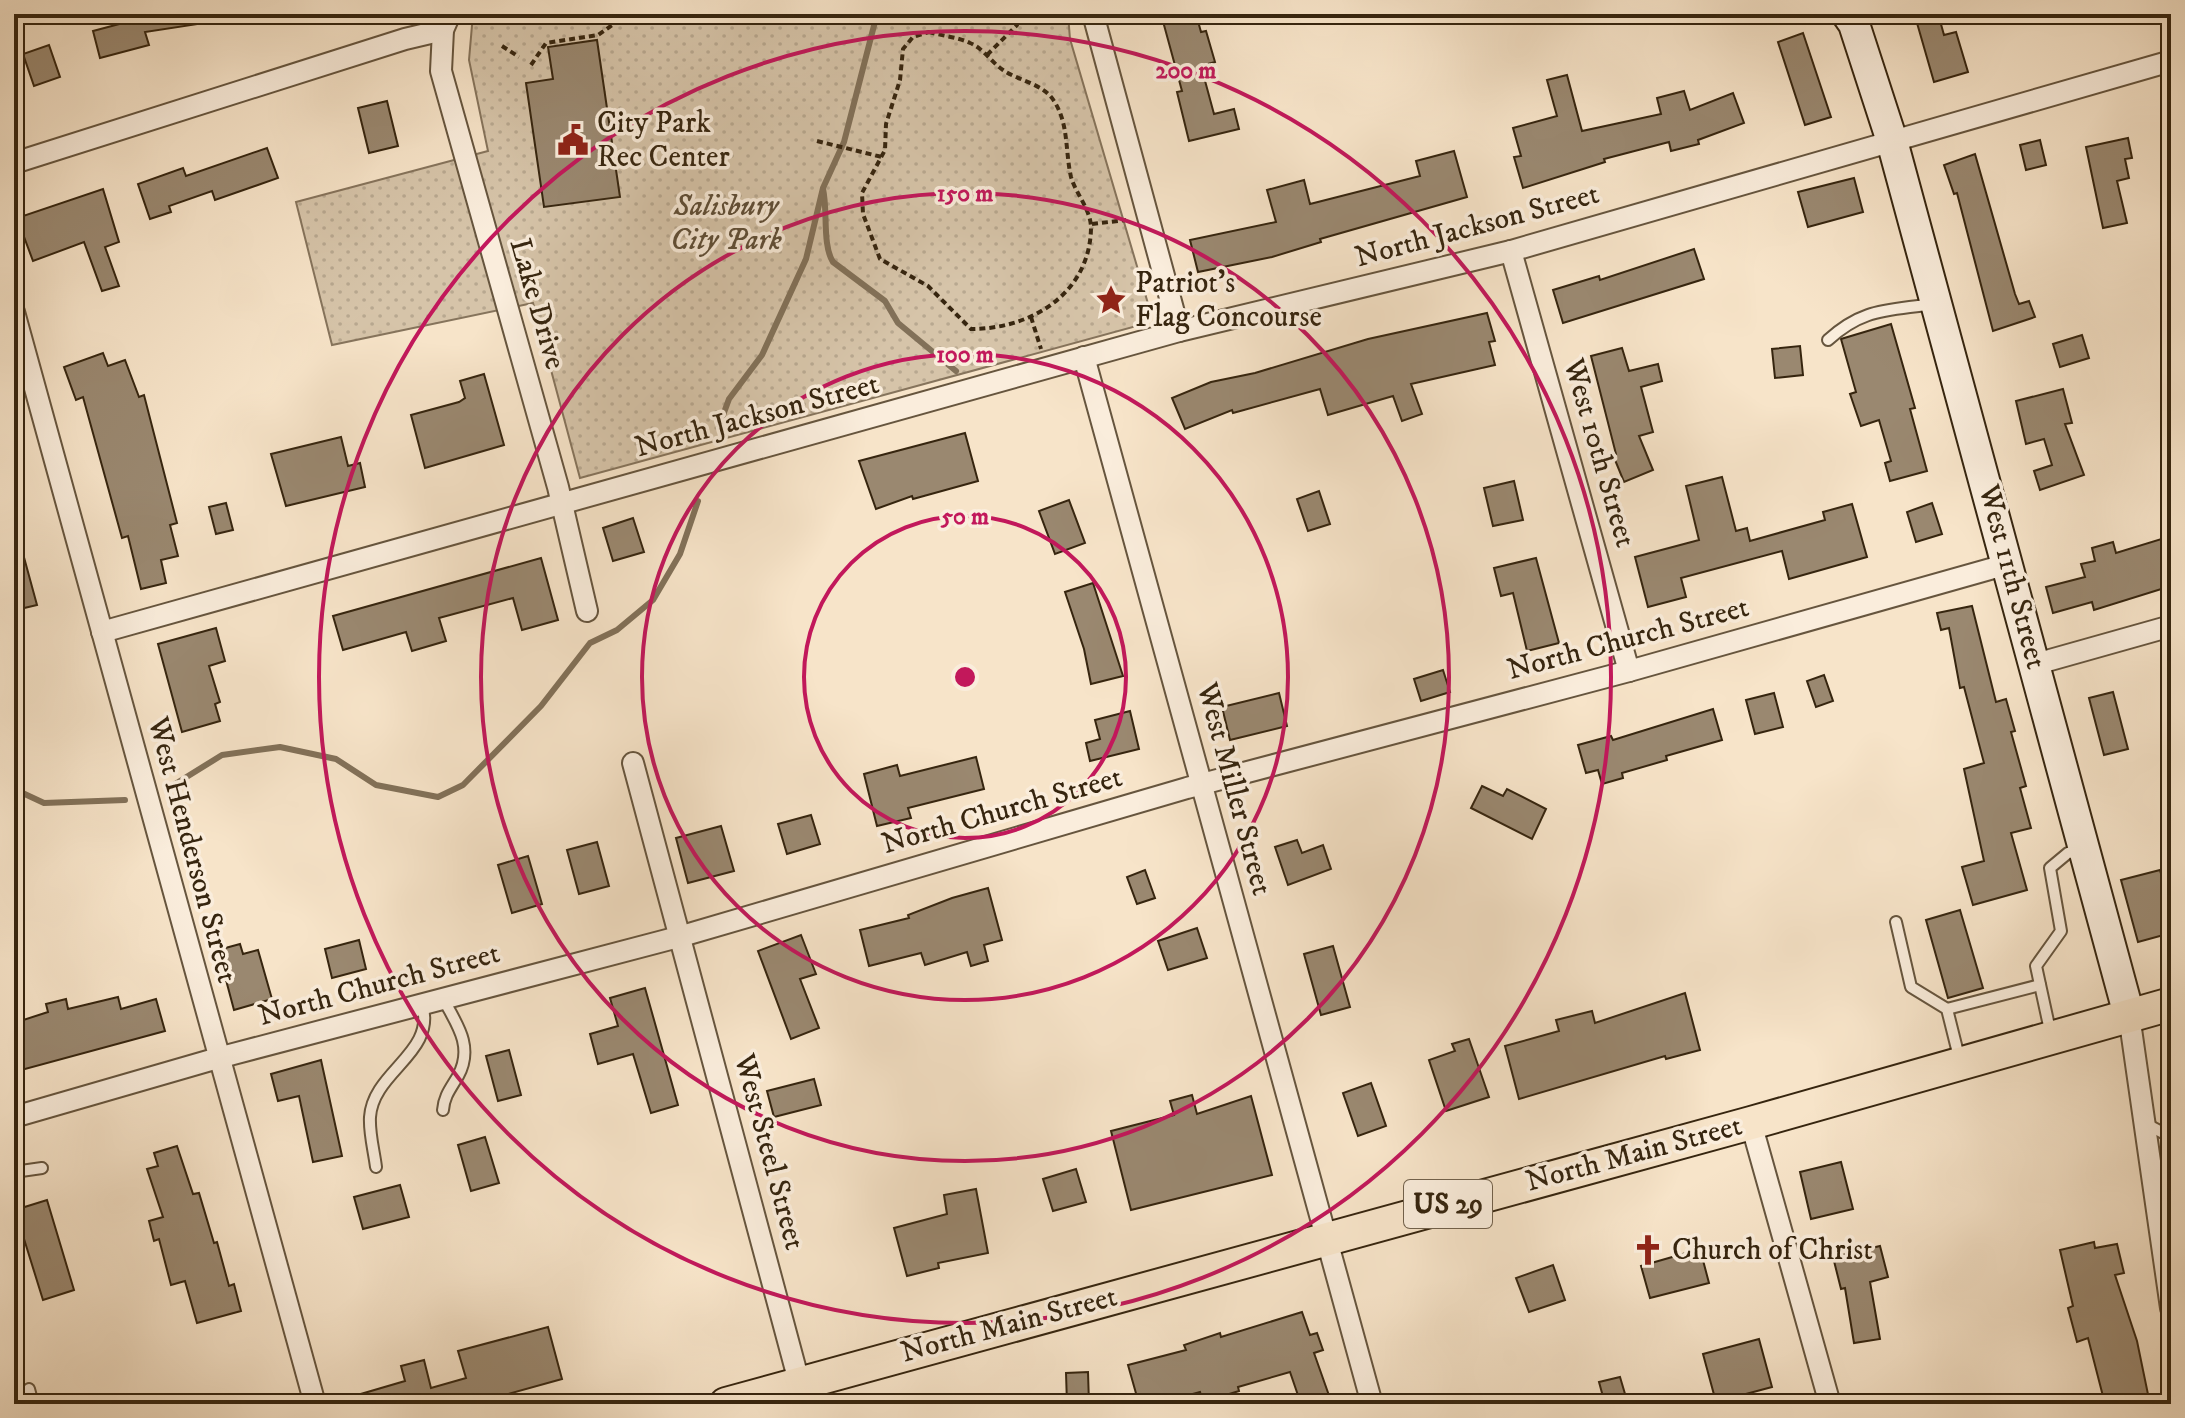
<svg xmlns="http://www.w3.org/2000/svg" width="2185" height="1418" viewBox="0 0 2185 1418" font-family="'IM FELL DW Pica',serif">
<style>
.grass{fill:url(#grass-dots);stroke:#86745c;stroke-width:2}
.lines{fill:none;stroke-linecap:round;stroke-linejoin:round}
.stream{stroke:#827159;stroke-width:6}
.building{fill:#9a8870;stroke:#36250f;stroke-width:2}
.lane-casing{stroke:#66553e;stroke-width:14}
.street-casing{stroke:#66553e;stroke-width:24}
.secondary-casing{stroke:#36250f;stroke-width:34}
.primary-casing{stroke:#36250f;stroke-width:36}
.path{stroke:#36250f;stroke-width:4;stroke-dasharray:6 4;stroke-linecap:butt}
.lane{stroke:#faeddc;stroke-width:10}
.street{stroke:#faeddc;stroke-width:20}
.secondary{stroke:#faeddc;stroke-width:30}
.primary{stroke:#f7e4c9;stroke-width:32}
.ring{fill:none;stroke:#c2185b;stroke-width:4}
.labels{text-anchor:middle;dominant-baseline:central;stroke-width:7;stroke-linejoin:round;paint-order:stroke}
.shield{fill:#faeddc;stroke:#71614c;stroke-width:2}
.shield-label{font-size:28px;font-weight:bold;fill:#36250f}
.poi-label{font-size:30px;fill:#36250f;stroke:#faeddc;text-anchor:start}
.park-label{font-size:30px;font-style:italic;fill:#5e4d36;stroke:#faeddc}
.street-label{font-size:30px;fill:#36250f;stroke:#faeddc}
.centre{fill:#c2185b;stroke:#faeddc;stroke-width:4}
.ring-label{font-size:24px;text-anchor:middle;font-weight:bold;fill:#c2185b;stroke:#faeddc;stroke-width:7;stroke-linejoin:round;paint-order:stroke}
</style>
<defs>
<pattern id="grass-dots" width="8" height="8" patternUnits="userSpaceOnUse" patternTransform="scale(2)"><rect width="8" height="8" fill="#d6c4a9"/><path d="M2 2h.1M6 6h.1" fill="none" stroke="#b8a890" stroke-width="1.8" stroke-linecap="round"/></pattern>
</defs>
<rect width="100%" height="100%" fill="#f7e4c9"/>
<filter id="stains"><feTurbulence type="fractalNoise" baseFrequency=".0025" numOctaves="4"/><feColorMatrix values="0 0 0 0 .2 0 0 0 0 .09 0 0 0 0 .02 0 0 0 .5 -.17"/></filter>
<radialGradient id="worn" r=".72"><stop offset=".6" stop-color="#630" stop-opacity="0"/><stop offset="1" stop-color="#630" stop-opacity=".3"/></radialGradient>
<polygon class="grass" points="473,14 1068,14 1070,39 1149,307 1144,324 580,478 533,303 332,345 296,202 488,151 469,60"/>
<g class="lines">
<g class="stream">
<path d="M 823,189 C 828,210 822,245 833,262 L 885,301 L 898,323 L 956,371"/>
<polyline points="721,438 722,418 729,399 762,355 806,259 823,188 844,142 877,14"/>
<polyline points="172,786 222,755 280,747 336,759 376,785 438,797 463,785 541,706 590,643 617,630 653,600 680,554 698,501"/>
<polyline points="14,789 44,803 125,800"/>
</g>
</g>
<g class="building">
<polygon points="157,14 198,14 198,24 145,32 149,45 100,58 93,31"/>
<polygon points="1161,14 1196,14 1201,32 1206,31 1215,62 1201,66 1214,114 1234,109 1239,129 1189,141 1177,92 1182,91"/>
<polygon points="1939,17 1944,35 1956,32 1968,72 1934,82 1917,23"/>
<polygon points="1803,33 1831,117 1805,125 1778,42"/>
<polygon points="597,40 620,197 544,207 526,83 553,79 548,47"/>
<polygon points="49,45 60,77 34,86 23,54"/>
<polygon points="1567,75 1582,131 1661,114 1657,98 1684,91 1690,110 1733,93 1744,123 1698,140 1699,144 1671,151 1669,142 1604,159 1605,162 1523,188 1514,157 1521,156 1513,128 1557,116 1547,80"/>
<polygon points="387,101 398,146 369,153 358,108"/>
<polygon points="2128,138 2132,158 2125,159 2129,178 2117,181 2127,223 2103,228 2086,147"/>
<polygon points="2040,140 2046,165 2026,170 2020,145"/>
<polygon points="267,148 278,178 215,200 212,191 169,206 171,212 150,219 138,184 183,168 186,176"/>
<polygon points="1454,151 1467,197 1320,239 1321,242 1272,257 1198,272 1190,240 1276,222 1267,190 1304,180 1310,204 1420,176 1416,161"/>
<polygon points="1975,154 2015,294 2019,304 2029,301 2035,317 1993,331 1957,193 1954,194 1944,165"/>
<polygon points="1854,178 1863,212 1808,227 1798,192"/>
<polygon points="103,189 119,242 105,247 119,286 102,291 84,242 33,261 17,218"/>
<polygon points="1694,249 1704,279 1563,323 1553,290 1599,276 1600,280"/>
<polygon points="1487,313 1495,341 1489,342 1495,365 1411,384 1422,414 1402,421 1393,396 1328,415 1320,389 1233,413 1232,410 1185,429 1172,398 1211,382 1255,373 1368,339"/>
<polygon points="1891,324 1915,408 1910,409 1927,471 1890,481 1885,463 1891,461 1879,420 1861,426 1850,394 1856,392 1841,339"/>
<polygon points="2082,335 2089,358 2060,367 2053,344"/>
<polygon points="1800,346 1803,375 1775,378 1772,349"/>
<polygon points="1622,348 1629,371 1658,364 1662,381 1641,387 1653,432 1639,436 1653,470 1624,482 1613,455 1616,454 1591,356"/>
<polygon points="103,353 108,366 125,360 139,397 144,395 177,523 170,525 178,556 161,560 166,583 141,589 128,536 122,538 83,397 76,400 64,367"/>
<polygon points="484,374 504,445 425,468 411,415 459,402 465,398 460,381"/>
<polygon points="2063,389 2072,423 2065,424 2084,475 2040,490 2034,471 2052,465 2044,439 2026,444 2016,401"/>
<polygon points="965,433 978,481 913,499 912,496 876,509 859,461"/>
<polygon points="341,437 348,466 360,463 365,487 286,506 271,454"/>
<polygon points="1722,477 1736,531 1747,528 1750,541 1825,520 1823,512 1852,504 1867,557 1789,579 1782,551 1681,578 1686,597 1648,607 1635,557 1699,540 1686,486"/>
<polygon points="1514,481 1523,520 1493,526 1484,488"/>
<polygon points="1319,491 1330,524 1308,531 1297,499"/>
<polygon points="1069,500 1085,543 1055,554 1039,511"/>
<polygon points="226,503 233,530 216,534 209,507"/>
<polygon points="1932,503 1942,534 1916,542 1907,512"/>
<polygon points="633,518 644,552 613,561 603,528"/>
<polygon points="2171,536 2171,586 2094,610 2092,602 2053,613 2046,587 2085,577 2081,564 2095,561 2092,548 2113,542 2116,553"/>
<polygon points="19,539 37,605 20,609 14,586 14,540"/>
<polygon points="541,558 558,620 522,630 513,598 439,618 446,641 412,651 406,632 343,650 333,616"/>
<polygon points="1536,558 1559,643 1527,651 1513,593 1501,596 1494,568"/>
<polygon points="1093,583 1123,676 1091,684 1084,649 1065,592"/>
<polygon points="1972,606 1996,702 2006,699 2015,731 2011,732 2026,786 2020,788 2031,828 2011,833 2027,890 1973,905 1962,867 1984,861 1964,769 1984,763 1964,687 1960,688 1949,628 1941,630 1937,613"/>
<polygon points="216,628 225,661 209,666 220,702 215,704 220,721 182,732 158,644"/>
<polygon points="1443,670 1450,692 1421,701 1414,679"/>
<polygon points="1824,675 1833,701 1816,707 1807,681"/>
<polygon points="2113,692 2128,749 2104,755 2089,698"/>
<polygon points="1279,693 1287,726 1230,740 1222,707"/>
<polygon points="1774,693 1783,727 1755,734 1746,700"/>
<polygon points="1713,709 1722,740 1666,756 1667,760 1622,773 1623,778 1602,784 1598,770 1586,773 1578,745 1611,736 1613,740"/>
<polygon points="1130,711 1139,749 1090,761 1086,743 1100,739 1095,720"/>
<polygon points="976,757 984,789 908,808 911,818 877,826 864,774 897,765 900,776"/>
<polygon points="1482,786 1503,796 1507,789 1546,809 1532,839 1471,808"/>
<polygon points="811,815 820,844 787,854 778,824"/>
<polygon points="721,826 734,871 688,883 676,838"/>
<polygon points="1297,840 1302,853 1323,845 1331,869 1288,885 1275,847"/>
<polygon points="597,842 609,886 579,894 567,850"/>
<polygon points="528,856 542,904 512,913 498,865"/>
<polygon points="1145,870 1155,898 1137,904 1127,877"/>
<polygon points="2160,870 2171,911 2171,933 2138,942 2121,880"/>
<polygon points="988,888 1002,940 984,945 988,961 971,966 967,952 925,965 921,953 869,966 860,930 909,918 908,915 952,898"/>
<polygon points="1960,910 1983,988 1948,998 1926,920"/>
<polygon points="1197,928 1207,958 1168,970 1158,941"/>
<polygon points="801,935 816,974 800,979 819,1028 791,1039 758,951"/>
<polygon points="359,940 366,969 332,978 325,949"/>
<polygon points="240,944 243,954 258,950 272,999 234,1010 218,950"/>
<polygon points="1333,946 1350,1007 1321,1015 1304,954"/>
<polygon points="645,988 678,1105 651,1113 633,1054 598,1064 590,1034 618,1026 610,998"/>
<polygon points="1685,993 1700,1050 1666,1059 1665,1056 1519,1099 1505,1046 1559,1031 1556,1020 1592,1011 1595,1023"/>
<polygon points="118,997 121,1009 156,999 165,1031 14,1072 14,1023 48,1012 46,1004 66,999 68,1009"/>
<polygon points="1469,1039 1489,1097 1446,1111 1429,1060 1455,1051 1452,1044"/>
<polygon points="509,1050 521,1095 498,1101 486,1056"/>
<polygon points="321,1060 342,1156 313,1162 299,1096 278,1101 271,1074"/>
<polygon points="814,1079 821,1105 774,1117 767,1091"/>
<polygon points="1371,1083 1386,1126 1358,1136 1343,1093"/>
<polygon points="1192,1095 1197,1114 1251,1096 1272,1175 1131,1210 1111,1131 1174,1115 1170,1101"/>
<polygon points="485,1137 499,1183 471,1191 458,1145"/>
<polygon points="177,1146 193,1194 199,1193 214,1243 217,1242 229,1286 234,1284 241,1311 197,1323 185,1281 171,1285 159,1239 154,1241 149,1221 163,1217 147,1169 158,1166 154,1153"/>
<polygon points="1841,1162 1853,1209 1811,1219 1800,1172"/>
<polygon points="1076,1169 1086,1202 1053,1211 1043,1179"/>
<polygon points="400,1185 409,1217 363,1229 354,1197"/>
<polygon points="976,1189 988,1253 938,1263 939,1268 907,1276 894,1228 947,1214 944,1195"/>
<polygon points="47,1200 74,1290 43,1300 15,1210"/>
<polygon points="2094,1242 2095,1248 2117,1244 2124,1273 2115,1275 2137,1341 2150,1404 2105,1404 2088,1338 2077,1342 2068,1308 2073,1306 2060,1250"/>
<polygon points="1880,1246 1888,1277 1870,1282 1880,1339 1854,1343 1845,1288 1841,1289 1833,1257"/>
<polygon points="1700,1249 1709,1283 1650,1298 1641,1266"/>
<polygon points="1553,1265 1565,1300 1529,1312 1516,1278"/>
<polygon points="1302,1312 1310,1335 1317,1333 1323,1350 1314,1353 1332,1404 1301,1404 1290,1372 1238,1387 1239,1391 1203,1402 1200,1392 1156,1404 1139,1404 1128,1365 1186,1350 1184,1345 1220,1333 1221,1337"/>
<polygon points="548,1327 562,1379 472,1404 348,1404 347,1398 405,1381 401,1366 424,1360 431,1388 466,1378 458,1351"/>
<polygon points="1759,1339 1772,1387 1716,1402 1703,1354"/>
<polygon points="1088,1372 1089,1404 1067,1404 1066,1373"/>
<polygon points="1620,1377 1628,1404 1605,1404 1599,1382"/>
</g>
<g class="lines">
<defs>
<g id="lane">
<path d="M 1828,340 C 1863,308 1887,311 1932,304"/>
<polyline points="1896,922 1911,987 1947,1009 1960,1061"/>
<polyline points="1947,1009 2040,985"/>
<polyline points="2051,1035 2036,966 2061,931 2050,868 2068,853 2083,850"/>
<path d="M 443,1110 C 444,1096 451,1088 458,1076 C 474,1047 457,1024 443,999"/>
<polyline points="2146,1124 2171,1137"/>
<path d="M 376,1167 C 374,1151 369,1133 370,1117 C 373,1071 437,1053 422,1004"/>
<polyline points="14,1172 42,1168"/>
<polyline points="29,1389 33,1404"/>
<polyline points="1481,1404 1495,1400"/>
</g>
<g id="street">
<polyline points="450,14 443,30 441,71 558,487 587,611"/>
<polyline points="1093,14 1179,331"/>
<polyline points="14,163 405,39 443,30"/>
<polyline points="1511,251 1629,671"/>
<polyline points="14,312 315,1404"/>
<polyline points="1084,357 1372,1404"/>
<polyline points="102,632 1179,331 1511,251 2171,61"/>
<polyline points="2036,664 2171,626"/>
<polyline points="633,763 805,1404"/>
<polyline points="2129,1015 2171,1308"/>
<polyline points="14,1117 218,1058 682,936 1187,788 1629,671 2008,564"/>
<polyline points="1751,1123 1830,1404"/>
</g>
<polyline id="secondary" points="1847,14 1854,24 1892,141 2129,1015"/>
<polyline id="primary" points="726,1404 1751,1123 2171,1004"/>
</defs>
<use href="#lane" class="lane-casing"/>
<use href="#street" class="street-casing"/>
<use href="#secondary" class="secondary-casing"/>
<use href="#primary" class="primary-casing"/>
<g class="path">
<path d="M 929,32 C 942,36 958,37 970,43 C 983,48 991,62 1003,70 C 1019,81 1044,84 1054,101 C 1069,124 1065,151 1071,177 C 1076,194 1091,210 1091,228 C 1090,293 1032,329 971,329 L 928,286 L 880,259 L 863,214 L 862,193 L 885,150 L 886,124 L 900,80 L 903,49 L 913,37 Z"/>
<polyline points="502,46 519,57"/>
<polyline points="987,55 1017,25 1020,14"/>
<polyline points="531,65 546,43 598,35 628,14"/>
<polyline points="817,141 882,157"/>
<polyline points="1092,224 1126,220"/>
<polyline points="1031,317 1041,349"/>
</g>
<use href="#lane" class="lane"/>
<use href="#street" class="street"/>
<use href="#secondary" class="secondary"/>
<use href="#primary" class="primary"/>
</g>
<g class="ring">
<circle cx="965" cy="677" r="161"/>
<circle cx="965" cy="677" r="323"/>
<circle cx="965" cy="677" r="484"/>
<circle cx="965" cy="677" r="646"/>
</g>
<defs>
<symbol id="civic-bare" viewBox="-9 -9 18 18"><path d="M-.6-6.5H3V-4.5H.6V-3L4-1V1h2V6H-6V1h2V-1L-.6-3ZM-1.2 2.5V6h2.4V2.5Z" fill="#8f2418" stroke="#faeddc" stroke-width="2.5" paint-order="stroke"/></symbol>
<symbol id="sight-bare" viewBox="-9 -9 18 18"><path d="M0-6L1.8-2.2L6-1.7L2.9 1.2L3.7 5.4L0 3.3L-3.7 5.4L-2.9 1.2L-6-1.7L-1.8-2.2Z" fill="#8f2418" stroke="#faeddc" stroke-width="2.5" paint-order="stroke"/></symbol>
<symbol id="church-bare" viewBox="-9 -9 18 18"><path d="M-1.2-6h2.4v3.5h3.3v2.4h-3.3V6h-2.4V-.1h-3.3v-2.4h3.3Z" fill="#8f2418" stroke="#faeddc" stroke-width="2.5" paint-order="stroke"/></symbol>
</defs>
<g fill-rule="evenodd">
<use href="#civic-bare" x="551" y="118" width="44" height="44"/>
<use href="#sight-bare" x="1089" y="278" width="44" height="44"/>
<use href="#church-bare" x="1626" y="1228" width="44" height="44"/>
</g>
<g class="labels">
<rect class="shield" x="1404" y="1180" width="88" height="48" rx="6"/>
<g class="shield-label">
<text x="1448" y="1204">US 29</text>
</g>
<g class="poi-label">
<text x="597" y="123">City Park<tspan x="597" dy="34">Rec Center</tspan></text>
<text x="1135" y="283">Patriot’s<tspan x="1135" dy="34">Flag Concourse</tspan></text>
<text x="1672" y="1250">Church of Christ</text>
</g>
<g class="park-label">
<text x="726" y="206">Salisbury<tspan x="726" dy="34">City Park</tspan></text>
</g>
<g class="street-label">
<text transform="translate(1477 226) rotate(-15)">North Jackson Street</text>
<text transform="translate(537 304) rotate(74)">Lake Drive</text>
<text transform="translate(757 416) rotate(-15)">North Jackson Street</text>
<text transform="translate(1599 453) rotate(74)">West 10th Street</text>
<text transform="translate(2012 577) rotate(75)">West 11th Street</text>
<text transform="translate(1628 639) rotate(-15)">North Church Street</text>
<text transform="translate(1234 789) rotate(75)">West Miller Street</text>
<text transform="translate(1002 811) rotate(-16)">North Church Street</text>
<text transform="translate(192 850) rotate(75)">West Henderson Street</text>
<text transform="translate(379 985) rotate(-15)">North Church Street</text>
<text transform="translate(769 1152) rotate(75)">West Steel Street</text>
<text transform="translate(1634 1154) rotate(-15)">North Main Street</text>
<text transform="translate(1009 1325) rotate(-15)">North Main Street</text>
</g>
</g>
<circle cx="965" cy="677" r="12" class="centre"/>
<g class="ring-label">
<text x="1186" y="78">200 m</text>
<text x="965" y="201">150 m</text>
<text x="965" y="362">100 m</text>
<text x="965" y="524">50 m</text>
</g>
<rect width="2185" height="1418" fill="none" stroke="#f7e4c9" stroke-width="48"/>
<rect x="16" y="16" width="2153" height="1386" fill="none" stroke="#36250f" stroke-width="4"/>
<rect x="24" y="24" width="2137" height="1370" fill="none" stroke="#36250f" stroke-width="2"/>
<rect width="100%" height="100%" filter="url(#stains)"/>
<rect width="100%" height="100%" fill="url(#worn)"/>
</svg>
